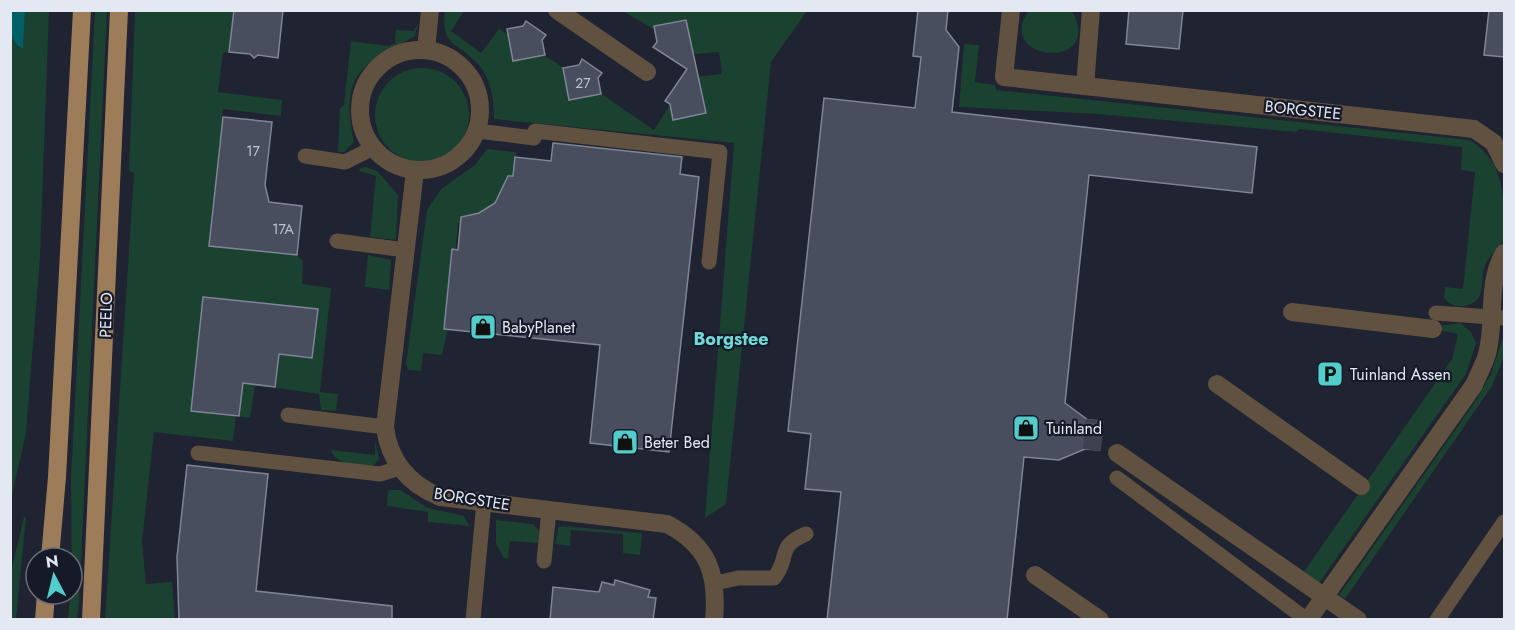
<svg xmlns="http://www.w3.org/2000/svg" width="1515" height="630" viewBox="0 0 1515 630" font-family="Jost,sans-serif">
<style>
.green{fill:#1b4130}
.water{fill:#006065}
.building{fill:#484e5e;stroke:#7f8597;stroke-width:1.5}
.lines{fill:none;stroke-linecap:round;stroke-linejoin:round}
.street-tunnel{stroke:#3d414f;stroke-width:18;stroke-dasharray:18 9;stroke-linecap:butt}
.lane{stroke:#615140;stroke-width:15}
.street{stroke:#615140;stroke-width:18}
.primary{stroke:#9d7c59;stroke-width:18}
.labels{text-anchor:middle;dominant-baseline:central;stroke-width:4.5;stroke-linejoin:round;paint-order:stroke}
.number-label{font-size:14px;fill:#bdc2cd}
.street-label{font-size:16px;fill:#e4e8f2;stroke:#161a28}
.poi-label{font-size:16px;fill:#e4e8f2;stroke:#161a28;text-anchor:start}
.neighbourhood-label{font-size:18px;font-weight:bold;fill:#6fdbd9;stroke:#161a28}
</style>
<rect width="100%" height="100%" fill="#1f2332"/>
<g class="green">
<path d="M 1029,10 L 1072,11 C 1106,72 992,62 1029,10 Z"/>
<polygon points="25,11 49,11 40,257 26,433 11,499 11,33 19,47 23,49"/>
<polygon points="95,11 107,11 79,603 77,619 68,620 70,594 72,594 71,478"/>
<polygon points="135,11 234,11 229,52 223,53 218,92 282,100 281,116 223,109 209,245 297,255 303,261 302,284 331,288 320,392 338,394 336,411 321,410 319,394 255,385 250,418 236,416 233,441 154,432 142,542 146,584 172,582 175,619 105,620 134,173 129,171"/>
<path d="M 445,11 L 464,11 L 451,31 L 481,53 L 499,29 L 555,62 L 654,130 L 687,78 L 722,74 L 719,52 L 696,54 L 623,11 L 807,11 L 771,62 L 726,504 L 705,518 L 734,143 L 494,119 C 494,98 491,77 476,62 C 457,42 440,45 445,11 Z"/>
<path d="M 418,23 L 415,36 C 360,68 340,71 354,142 L 344,152 L 338,152 L 340,109 L 344,105 L 351,41 L 388,46 L 395,43 L 396,30 L 414,31 Z"/>
<path d="M 964,44 L 979,45 L 975,82 L 995,85 L 996,90 L 1470,140 C 1498,158 1504,185 1504,216 C 1504,223 1506,234 1504,239 C 1499,249 1488,255 1485,266 C 1479,284 1488,301 1464,306 C 1455,308 1450,304 1444,298 L 1445,287 L 1463,289 L 1475,172 L 1461,170 L 1462,147 L 1300,129 L 1296,132 L 1098,114 L 959,107 Z"/>
<circle cx="422" cy="115" r="47"/>
<path d="M 487,149 L 516,152 C 516,161 517,173 514,181 C 507,206 479,217 458,224 L 448,329 L 442,355 L 423,353 L 421,371 L 408,370 L 406,364 L 427,210 L 441,189 L 475,165 Z"/>
<polygon points="366,167 377,171 398,195 396,240 370,237 376,176 359,171 360,168"/>
<polygon points="368,255 391,260 389,290 365,287"/>
<polygon points="1460,323 1471,332 1476,343 1466,374 1319,583 1301,576 1452,359 1458,334 1438,330 1440,326"/>
<polygon points="1504,334 1503,359 1492,386 1345,599 1339,595 1477,399 1491,374"/>
<path d="M 375,440 L 379,459 L 374,465 C 360,466 336,466 331,450 L 375,455 Z"/>
<polygon points="388,490 400,490 428,508 464,516 469,526 428,522 428,512 387,506"/>
<polygon points="24,517 26,517 16,619 11,619 11,571"/>
<polygon points="496,520 533,524 539,531 538,543 510,541 508,559 504,558 496,544"/>
<polygon points="562,526 642,533 640,555 623,553 623,534 571,530 570,546 555,544 558,528"/>
</g>
<path class="water" d="M 10,11 L 25,11 L 23,49 C 9,42 10,25 10,11 Z"/>
<g class="building">
<polygon points="234,10 283,10 278,58 258,55 254,58 250,54 229,52"/>
<polygon points="918,10 948,10 946,30 959,47 952,112 1257,147 1252,193 1089,175 1065,403 1088,420 1102,421 1099,450 1085,449 1059,460 1024,457 1007,620 827,620 841,492 805,489 811,434 788,431 824,98 915,108 921,57 913,56"/>
<polygon points="1129,10 1183,10 1179,49 1126,44"/>
<polygon points="1489,10 1504,10 1504,57 1484,55"/>
<polygon points="686,20 706,113 673,120 670,104 665,101 687,69 653,47 657,42 654,26"/>
<polygon points="526,21 546,35 542,40 545,55 513,61 507,29 523,26"/>
<polygon points="582,59 602,73 598,78 601,94 569,100 563,68 579,65"/>
<polygon points="223,117 272,122 265,185 269,202 302,206 297,255 209,246"/>
<polygon points="553,143 682,157 680,174 699,177 669,452 590,443 600,345 444,329 452,249 458,250 461,217 479,213 495,203 508,176 513,176 515,157 551,161"/>
<polygon points="203,297 318,309 312,358 279,354 275,387 243,383 239,416 191,411"/>
<polygon points="187,465 268,474 256,591 392,606 392,620 179,620 177,557"/>
<polygon points="615,580 650,590 648,597 656,598 653,620 550,620 553,587 599,592 602,582 614,585"/>
</g>
<g class="lines">
<polyline class="street-tunnel" points="1092,450 1095,420"/>
<g class="lane">
<polyline points="478,131 534,138 535,131 720,152 709,262"/>
<polyline points="305,156 345,162 373,148"/>
<polyline points="337,241 405,250"/>
<polyline points="1436,313 1504,318"/>
<polyline points="288,415 385,427"/>
<polyline points="198,453 380,474 400,468"/>
<polyline points="1117,478 1307,620"/>
<polyline points="544,561 549,510"/>
<path d="M 716,583 L 738,578 L 774,578 C 791,557 775,547 806,534"/>
<polyline points="473,620 484,502"/>
<polyline points="1437,620 1504,522"/>
</g>
<g class="street">
<polyline points="557,10 647,72"/>
<polyline points="1011,10 1004,77 1474,129 1494,143 1504,164"/>
<circle cx="420" cy="110" r="60"/>
<polyline points="426,50 430,10"/>
<polyline points="1085,86 1091,10"/>
<path d="M 415,171 L 385,427 C 389,461 409,484 440,497 L 667,524 C 709,546 718,574 714,620"/>
<polyline points="1292,312 1433,329"/>
<polyline points="1217,384 1361,486"/>
<polyline points="1117,453 1358,620"/>
<polyline points="1035,575 1100,620"/>
<path d="M 1308,620 L 1474,385 C 1478,375 1484,365 1487,354 C 1496,321 1486,284 1504,253"/>
</g>
<g class="primary">
<polyline points="50,558 57,477 82,10"/>
<polyline points="44,620 46,594"/>
<polyline points="91,620 119,10"/>
</g>
</g>
<defs>
<symbol id="shop-square" viewBox="-11 -11 22 22"><rect x="-9" y="-9" width="18" height="18" rx="4" fill="#53cdcb" stroke="#161a28"/><path d="M-5-2.5h2.3a2.7 3.5 0 0 1 5.4 0H5L5.5 6h-11ZM-1.5-2.5h3a1.5 2.3 0 0 0-3 0Z" fill="#111"/></symbol>
<symbol id="parking-square" viewBox="-11 -11 22 22"><rect x="-9" y="-9" width="18" height="18" rx="4" fill="#53cdcb" stroke="#161a28"/><path d="M-3.5-5.5H1a3.5 3.5 0 0 1 0 7H-1V5.5H-3.5ZM-1-3.4V-.6H.8a1.4 1.4 0 0 0 0-2.8Z" fill="#111"/></symbol>
</defs>
<g fill-rule="evenodd">
<use href="#shop-square" x="468" y="312" width="30" height="30"/>
<use href="#parking-square" x="1315" y="359" width="30" height="30"/>
<use href="#shop-square" x="1011" y="413" width="30" height="30"/>
<use href="#shop-square" x="610" y="427" width="30" height="30"/>
</g>
<g class="labels">
<g class="number-label">
<text x="583" y="83">27</text>
<text x="253" y="151">17</text>
<text x="283" y="229">17A</text>
</g>
<g class="street-label">
<text transform="translate(1303 110) rotate(6)">BORGSTEE</text>
<text transform="translate(106 315) rotate(-88)">PEELO</text>
<text transform="translate(472 499) rotate(9)">BORGSTEE</text>
</g>
<g class="poi-label">
<text x="502" y="327">BabyPlanet</text>
<text x="1350" y="374">Tuinland Assen</text>
<text x="1046" y="428">Tuinland</text>
<text x="644" y="442">Beter Bed</text>
</g>
<g class="neighbourhood-label">
<text x="731" y="339">Borgstee</text>
</g>
</g>
<rect width="1515" height="630" fill="none" stroke="#e4e8f2" stroke-width="24"/>
<g transform="translate(54 576) rotate(353)"><circle r="28" fill="#161a28" stroke="#686c79" stroke-width="1.5"/>
<path d="M0-4.5L10 22L0 15L-10 22Z" fill="#53cdcb"/>
<text y="-9" font-size="16" font-weight="bold" text-anchor="middle" fill="#e4e8f2">N</text>
</g>
</svg>
